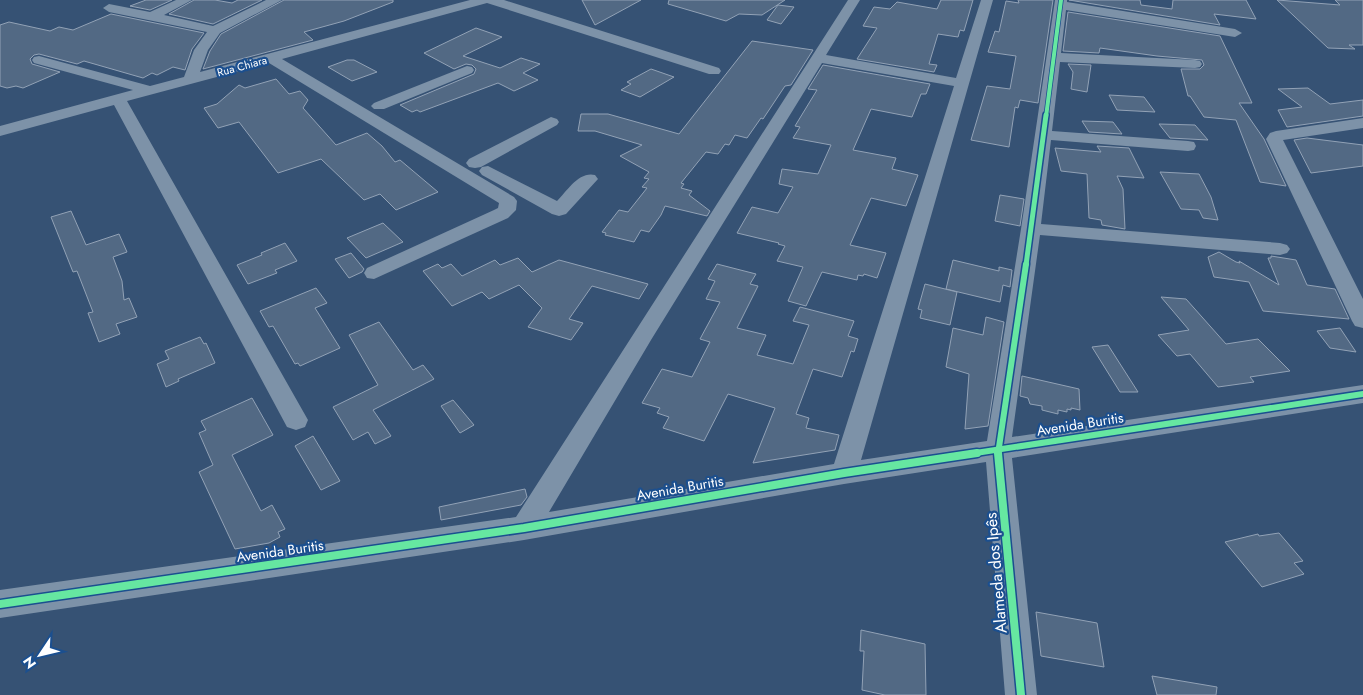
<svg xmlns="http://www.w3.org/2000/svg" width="1363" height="695" viewBox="0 0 1363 695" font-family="Jost,sans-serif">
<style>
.building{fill:#526984;stroke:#92a2b6}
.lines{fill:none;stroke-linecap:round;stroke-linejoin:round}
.minor{fill:#7d92a8;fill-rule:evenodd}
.cycleway-far3-casing{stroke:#1b4f8f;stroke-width:5.5}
.cycleway-far2-casing{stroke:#1b4f8f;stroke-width:8}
.cycleway-far1-casing{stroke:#1b4f8f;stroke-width:9}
.cycleway-casing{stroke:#1b4f8f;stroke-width:11}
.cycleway-far3{stroke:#66e7a1;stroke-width:4}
.cycleway-far2{stroke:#66e7a1;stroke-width:5}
.cycleway-far1{stroke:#66e7a1;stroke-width:6}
.cycleway{stroke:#66e7a1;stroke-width:8}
.labels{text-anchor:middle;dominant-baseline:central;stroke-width:4.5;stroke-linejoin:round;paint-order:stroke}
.far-street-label{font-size:11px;fill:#fff;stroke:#1b4f8f}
.street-label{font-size:14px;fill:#fff;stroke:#1b4f8f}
.near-street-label{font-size:16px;fill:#fff;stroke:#1b4f8f}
</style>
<rect width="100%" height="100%" fill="#365274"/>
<g class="building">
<polygon points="146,0 172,0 150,10 130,6"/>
<polygon points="194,0 215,0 232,3 238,0 262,0 213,24 169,14"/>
<polygon points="284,0 393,0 393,2 344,21 304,32 313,40 203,69 210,51 221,34"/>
<polygon points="582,0 641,0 595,25"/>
<polygon points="669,0 785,0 762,15 739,14 726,21 668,4"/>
<polygon points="941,0 973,0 964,31 960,30 958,37 938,34 929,64 937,65 934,72 857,59 877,28 863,26 874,7 890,9 897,2 937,9"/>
<polygon points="1018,0 1053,0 1038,103 1020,100 1018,108 1015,107 1009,147 971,140 987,86 1010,89 1016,56 988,52 995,31 999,32 1006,1 1019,3"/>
<polygon points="1069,0 1140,0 1141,5 1172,9 1173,0 1246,0 1256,19 1214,14 1220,25"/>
<polygon points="1277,0 1340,5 1335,0 1363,0 1363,45 1349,45 1355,49 1328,48"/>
<polygon points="778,5 794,7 781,24 767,20"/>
<polygon points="1068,12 1220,36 1252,103 1239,103 1264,139 1286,186 1260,182 1236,120 1204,117 1190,96 1188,96 1181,69 1200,69 1204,65 1202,60 1157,56 1100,48 1099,53 1063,51"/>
<polygon points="111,14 204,33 192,49 185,70 173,67 157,75 152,73 143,78 84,61 77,64 39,54 34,55 30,59 32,64 60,72 23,88 16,86 7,88 0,86 0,25 9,22 50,31 59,27 73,30"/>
<polygon points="476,28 502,37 463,56 500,68 521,58 540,64 523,73 538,80 514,91 498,83 420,112 417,110 412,112 400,105 474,74 476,69 472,65 466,64 454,69 424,53"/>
<polygon points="752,41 813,50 791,85 785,86 763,119 761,118 747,138 735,135 729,145 725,144 718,154 706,152 681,183 684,184 681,188 692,191 689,195 710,211 707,216 665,206 661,215 649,232 641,230 634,242 605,235 606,233 602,232 619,210 628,212 647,188 642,187 649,179 644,178 649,172 620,156 642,145 595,131 578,131 581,114 608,114 679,134"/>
<polygon points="347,60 354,60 377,72 352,81 328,67"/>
<polygon points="1068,64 1091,65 1087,92 1071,89 1073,72"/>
<polygon points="823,65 930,84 926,94 921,94 912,117 871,109 853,150 896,158 892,169 918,175 906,206 871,198 850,245 886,253 877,278 864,274 863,276 858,275 857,280 822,272 806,306 788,301 803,267 777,261 785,246 778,244 779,243 737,233 752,207 778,213 793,187 779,184 782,169 818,174 831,145 793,138 800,127 795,126 817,90 808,89"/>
<polygon points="651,69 674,77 640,97 621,90 631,84 627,82"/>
<polygon points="276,79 289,94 300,91 308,100 303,108 336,145 367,133 382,146 395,162 400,160 438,192 396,210 380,194 364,200 321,159 278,173 239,122 218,128 204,108 217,104 239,85 245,88"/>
<polygon points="1308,88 1330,104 1363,100 1363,116 1287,127 1278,110 1302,107 1278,89"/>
<polygon points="1109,95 1144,97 1155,112 1117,110"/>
<polygon points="1082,121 1113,122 1122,134 1089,132"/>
<polygon points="1159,124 1195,125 1208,140 1170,138"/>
<polygon points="1307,138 1363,145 1363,166 1311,173 1294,140"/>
<polygon points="1097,146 1129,148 1144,178 1117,176 1123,189 1125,229 1102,225 1101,220 1089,218 1087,174 1061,171 1055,148 1101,152"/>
<polygon points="1160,172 1199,174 1211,197 1218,220 1203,218 1199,210 1181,209"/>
<polygon points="1000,195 1024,199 1020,226 995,221"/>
<polygon points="71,211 86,245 119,234 127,252 113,257 122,281 124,300 129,298 137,317 116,324 120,334 99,342 88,313 93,312 77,271 73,272 51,217"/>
<polygon points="383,223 403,242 366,258 347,238"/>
<polygon points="285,243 297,261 275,270 277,273 248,284 237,265 262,255 261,253"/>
<polygon points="1219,252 1236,262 1240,263 1239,261 1279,285 1268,258 1271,258 1271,256 1296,260 1307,285 1335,289 1349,319 1263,311 1249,282 1214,277 1208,257"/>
<polygon points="351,253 364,269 362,272 349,278 335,259"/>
<polygon points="518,258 532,272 559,260 648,284 639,299 592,286 569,319 583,323 571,340 528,327 542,308 519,285 489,299 482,292 452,306 423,271 438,264 442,268 451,264 462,276 495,260 500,265"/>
<polygon points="953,260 999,271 999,267 1012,270 1010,287 1003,285 1000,302 946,289"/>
<polygon points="717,264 756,274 750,284 758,286 737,328 766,335 757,355 793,364 809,325 793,321 800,307 854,321 848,336 858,339 854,352 851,351 842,377 813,369 796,414 809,418 806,428 839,435 835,450 753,463 775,408 728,394 704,441 663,428 669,417 657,413 660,408 642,403 662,369 692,377 710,342 700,339 720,302 706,299 715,281 708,279"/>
<polygon points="925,284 957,292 950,325 920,318 922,310 918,309"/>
<polygon points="316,288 327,303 315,308 340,348 300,366 298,363 295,364 273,326 269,327 260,311"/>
<polygon points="1161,297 1186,299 1226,344 1258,339 1290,371 1250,377 1254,382 1218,387 1190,354 1177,356 1158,335 1189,330"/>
<polygon points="986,317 1004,322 988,426 965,429 969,374 946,367 953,328 983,335"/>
<polygon points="379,322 413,370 423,365 434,379 373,410 391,436 375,444 368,432 353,440 333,407 378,385 349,335"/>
<polygon points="1340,328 1356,352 1330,348 1317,331"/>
<polygon points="200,337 204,344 206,343 215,363 178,379 179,381 166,387 157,364 169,359 165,351"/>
<polygon points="1108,345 1138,392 1120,392 1092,347"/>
<polygon points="1022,376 1079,389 1080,410 1071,408 1071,410 1067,409 1067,412 1058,410 1058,414 1042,410 1042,406 1030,404 1028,398 1020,396"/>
<polygon points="252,398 273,435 232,455 261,511 272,505 285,529 278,532 280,537 269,543 235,549 199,472 213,465 199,433 206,430 201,421"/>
<polygon points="453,400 474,425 460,433 441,406"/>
<polygon points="313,436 340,481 321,490 295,446"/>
<polygon points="525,489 527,497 521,505 441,520 439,507"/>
<polygon points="1279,533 1303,561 1294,563 1304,574 1262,587 1225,542 1258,534 1259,536"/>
<polygon points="1036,612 1097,623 1104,667 1041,656"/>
<polygon points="861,630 925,644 926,695 885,695 862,690 864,651 860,651"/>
<polygon points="1152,676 1217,687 1216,695 1157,695"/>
</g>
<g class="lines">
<g class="minor">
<polygon points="176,0 192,0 164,15 213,26 266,0 282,0 220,33 208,50 200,72 470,0 504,0 719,68 721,71 719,74 709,74 487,3 282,59 514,197 517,201 516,210 508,218 374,279 367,278 364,273 367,268 494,210 498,208 499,203 269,63 127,101 308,420 305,427 296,430 287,427 114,105 0,136 0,126 133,90 34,63 32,60 34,57 39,56 150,86 184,77 194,50 207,32 109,12 103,8 109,4 150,12"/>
<path d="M 848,0 L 860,0 L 826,55 L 956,78 L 981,0 L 993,0 L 861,460 L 987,441 L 1021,229 L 1055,0 L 1067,0 L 1067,2 L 1235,29 L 1242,33 L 1235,37 L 1066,10 L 1061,53 L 1195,60 L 1200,61 L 1202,64 L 1200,67 L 1195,68 L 1060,62 L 1052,131 L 1188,141 L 1194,142 L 1196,146 L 1194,150 L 1188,151 L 1051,140 L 1041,224 L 1280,243 L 1287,245 L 1290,249 L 1287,253 L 1280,255 L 1040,235 L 1012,437 L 1363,385 L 1363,403 L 1012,458 L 1037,695 L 1005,695 L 986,462 L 844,484 L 524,540 L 0,618 L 0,590 L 516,517 ZM 822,63 L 954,86 L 834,464 L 549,512 L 651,340 Z"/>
<polygon points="467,66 472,67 474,70 472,73 384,109 374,109 371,106 374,103"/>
<polygon points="551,117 557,119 559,122 557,125 481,167 475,168 469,167 466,163 469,159"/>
<polygon points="1363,118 1363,128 1283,140 1363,299 1363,328 1355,326 1352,321 1266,139 1270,133 1276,131"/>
<path d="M 488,166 L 557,201 C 567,191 579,171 595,175 L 598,179 L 566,214 L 559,216 L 552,214 L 482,175 L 479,171 L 482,167 Z"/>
</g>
<defs>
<polyline id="cycleway-far3" points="1046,117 1061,0"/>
<polyline id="cycleway-far2" points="1026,265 1046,115"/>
<g id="cycleway-far1">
<polyline points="969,454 1363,394"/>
<polyline points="998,454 1026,264"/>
</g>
<g id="cycleway">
<polyline points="998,453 1021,695"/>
<polyline points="0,604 524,528 844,473 977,453"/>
</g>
</defs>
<use href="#cycleway-far3" class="cycleway-far3-casing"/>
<use href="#cycleway-far2" class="cycleway-far2-casing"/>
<use href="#cycleway-far1" class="cycleway-far1-casing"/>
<use href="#cycleway" class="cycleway-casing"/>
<use href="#cycleway-far3" class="cycleway-far3"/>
<use href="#cycleway-far2" class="cycleway-far2"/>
<use href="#cycleway-far1" class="cycleway-far1"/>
<use href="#cycleway" class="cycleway"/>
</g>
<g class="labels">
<g class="far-street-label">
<text transform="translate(242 66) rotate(-15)">Rua Chiara</text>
</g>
<g class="street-label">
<text transform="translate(1080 424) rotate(-9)">Avenida Buritis</text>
<text transform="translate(680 488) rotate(-10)">Avenida Buritis</text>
<text transform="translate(280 551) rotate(-8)">Avenida Buritis</text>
</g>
<g class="near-street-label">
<text transform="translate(996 573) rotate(-95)">Alameda dos Ipês</text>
</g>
</g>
<g transform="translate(40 655) rotate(235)" stroke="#1b4f8f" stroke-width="4" paint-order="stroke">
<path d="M0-4L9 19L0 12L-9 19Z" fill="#ffffff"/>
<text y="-8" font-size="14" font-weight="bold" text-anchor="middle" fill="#ffffff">N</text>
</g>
</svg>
